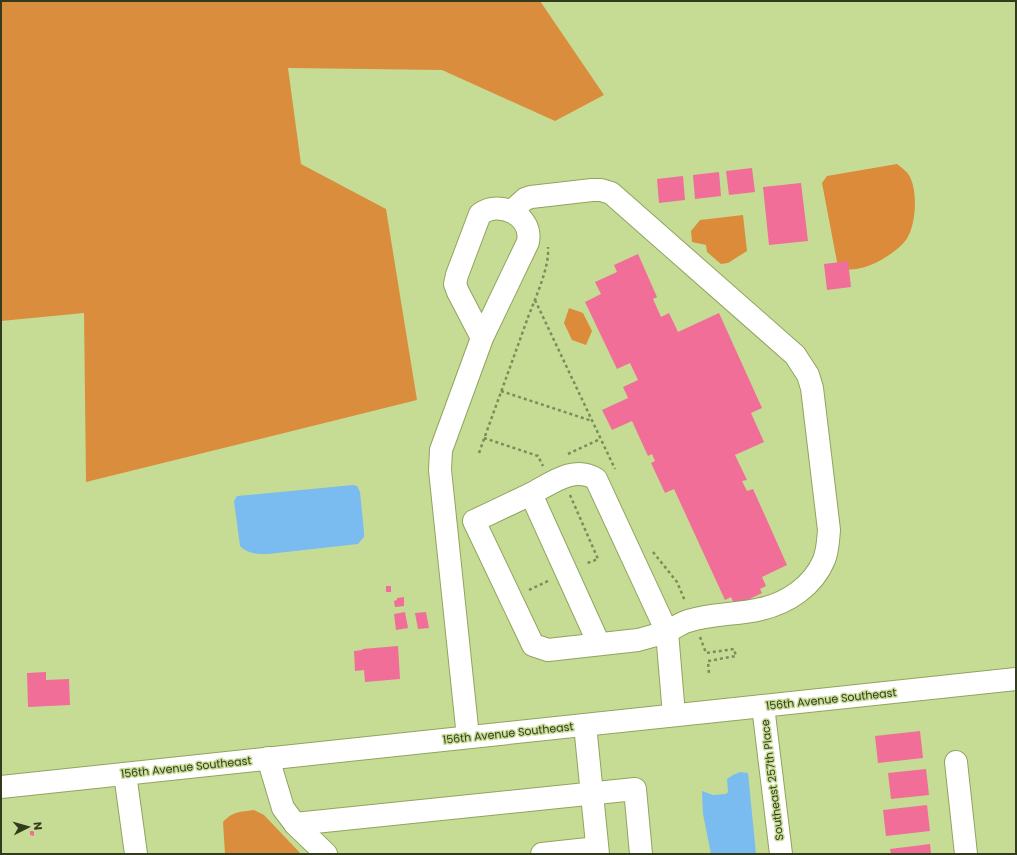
<svg xmlns="http://www.w3.org/2000/svg" width="1017" height="855" viewBox="0 0 1017 855" font-family="Poppins,sans-serif">
<style>
.green{fill:#db8b39}
.forest{fill:#db8d3e}
.water{fill:#7abcef}
.building{fill:#f06e97}
.lines{fill:none;stroke-linecap:round;stroke-linejoin:round}
.minor-casing{stroke:#90a45f;stroke-width:24}
.path{stroke:#7d8c5a;stroke-width:2.5;stroke-dasharray:3 3;stroke-linecap:butt}
.minor{stroke:#fff;stroke-width:22}
.labels{text-anchor:middle;dominant-baseline:central;stroke-width:3;stroke-linejoin:round;paint-order:stroke}
.street-label{font-size:11px;fill:#333b1e;stroke:#c6dc95}
</style>
<rect width="100%" height="100%" fill="#c6dc95"/>
<g class="green">
<path d="M 897,164 C 902,168 908,172 910,177 C 918,193 916,226 906,240 C 894,256 857,277 838,267 L 822,183 L 827,176 Z"/>
<polygon points="743,215 747,251 728,263 721,264 707,252 706,245 692,242 691,231 700,220"/>
<polygon points="569,308 583,313 592,331 586,345 572,340 564,323"/>
</g>
<g class="forest">
<polygon points="1,1 540,1 604,95 555,121 442,70 288,68 301,164 386,209 417,400 86,482 84,313 1,321"/>
<path d="M 254,810 L 264,815 L 301,854 L 225,854 L 223,822 C 233,811 240,812 254,810 Z"/>
</g>
<g class="water">
<path d="M 353,485 L 357,486 L 360,492 L 364,532 L 364,537 L 358,544 L 268,554 C 257,554 248,554 240,546 L 234,501 L 237,496 Z"/>
<polygon points="740,772 748,773 756,854 711,854 703,814 702,791 713,795 726,794 728,792 727,779 733,775"/>
</g>
<g class="building">
<polygon points="752,168 755,192 729,195 726,171"/>
<polygon points="719,172 721,196 695,199 693,175"/>
<polygon points="683,176 685,200 659,203 657,179"/>
<polygon points="801,183 808,241 769,245 763,187"/>
<polygon points="638,254 657,297 653,299 661,317 669,313 678,332 719,313 762,408 751,413 764,442 735,455 747,480 742,481 747,491 753,489 787,565 762,577 766,586 760,589 762,593 735,606 731,597 725,600 674,489 665,493 651,463 655,461 652,454 648,456 632,421 612,430 602,410 628,398 623,387 638,380 630,363 617,369 585,302 601,294 595,282 617,272 614,265"/>
<polygon points="848,261 851,287 827,290 824,264"/>
<rect x="386" y="586" width="5" height="6"/>
<polygon points="404,597 404,606 395,607 394,601 397,600 397,598"/>
<polygon points="405,612 408,628 396,630 394,614"/>
<polygon points="426,612 429,628 418,629 415,613"/>
<polygon points="398,646 400,679 365,682 364,670 355,671 354,651 363,650 362,649"/>
<polygon points="46,672 46,680 69,679 70,705 28,707 27,673"/>
<polygon points="920,731 923,758 878,763 875,736"/>
<polygon points="926,769 929,795 891,799 888,773"/>
<polygon points="927,805 930,831 886,836 883,810"/>
<polygon points="30,831 34,831 34,836 30,835"/>
<polygon points="930,844 931,854 891,854 890,849"/>
</g>
<g class="lines">
<defs>
<g id="minor">
<path d="M 512,211 L 525,199 L 531,197 L 592,190 L 601,190 L 611,193 L 795,355 L 808,375 L 812,388 L 829,530 C 828,540 828,550 824,560 C 813,586 788,603 761,609 C 737,615 712,613 688,621 C 681,623 674,628 667,632 L 596,479 C 574,465 552,483 531,494"/>
<polyline points="599,644 531,494 474,521 533,645 548,650 638,640 667,632 674,715"/>
<polyline points="763,706 781,854"/>
<polyline points="585,725 598,854"/>
<path d="M 468,737 L 440,470 L 441,450 L 482,338 L 528,242 C 533,216 500,199 480,214 L 457,275 L 455,284 L 458,292 L 482,338"/>
<polyline points="268,758 283,808 295,824 326,854"/>
<polyline points="956,762 966,854"/>
<polyline points="125,774 136,854"/>
<polyline points="1,787 1016,679"/>
<polyline points="295,824 635,789 641,854"/>
<polyline points="542,854 597,848"/>
</g>
</defs>
<use href="#minor" class="minor-casing"/>
<g class="path">
<polyline points="535,300 615,469"/>
<polyline points="501,391 592,421"/>
<polyline points="484,438 538,456 543,466"/>
<path d="M 479,453 C 495,408 511,365 527,320 C 534,301 550,267 548,247"/>
<polyline points="568,454 600,439"/>
<polyline points="570,495 598,559 585,564"/>
<polyline points="653,552 677,582 685,601"/>
<polyline points="529,590 550,580"/>
<polyline points="700,637 706,653 734,649 736,656 708,661 709,674"/>
</g>
<use href="#minor" class="minor"/>
</g>
<g class="labels">
<g class="street-label">
<text transform="translate(831 699) rotate(-6)">156th Avenue Southeast</text>
<text transform="translate(508 733) rotate(-6)">156th Avenue Southeast</text>
<text transform="translate(186 767) rotate(-6)">156th Avenue Southeast</text>
<text transform="translate(772 780) rotate(-97)">Southeast 257th Place</text>
</g>
</g>
<rect width="1017" height="855" fill="none" stroke="#333b1e" stroke-width="4"/>
<g transform="translate(28 827) rotate(84)" stroke="#c6dc95" stroke-width="3" paint-order="stroke">
<path d="M0-3L7 15L0 10L-7 15Z" fill="#333b1e"/>
<text y="-6" font-size="11" font-weight="bold" text-anchor="middle" fill="#333b1e">N</text>
</g>
</svg>
